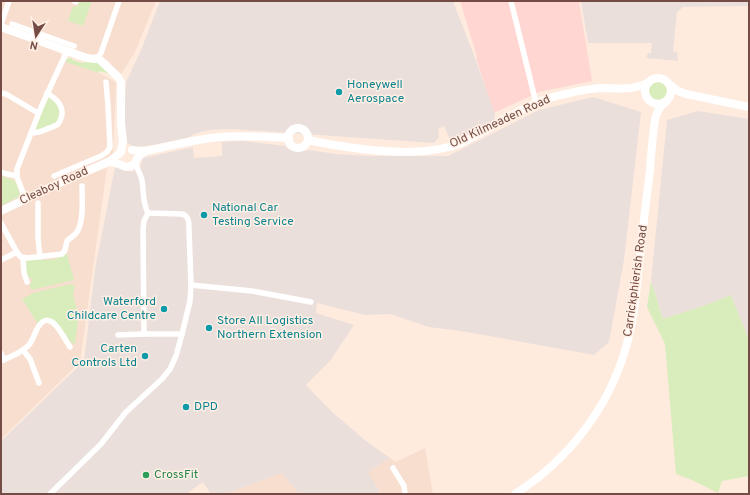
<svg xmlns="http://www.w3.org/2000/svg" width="750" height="495" viewBox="0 0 750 495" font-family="Overpass,sans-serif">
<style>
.residential{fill:#f8decf}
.commercial{fill:#ffd6d1}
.industrial{fill:#ebdfdb}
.green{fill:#d9ecbc}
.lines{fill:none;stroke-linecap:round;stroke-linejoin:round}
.street{stroke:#fff;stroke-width:5.5}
.secondary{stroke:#fff;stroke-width:8}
.culture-dot{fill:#0f9aa8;stroke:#fff0e6;stroke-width:1.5}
.leisure-dot{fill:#2e9e5b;stroke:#fff0e6;stroke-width:1.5}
.labels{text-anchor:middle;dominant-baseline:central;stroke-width:3;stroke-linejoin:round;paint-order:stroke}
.culture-label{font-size:12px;fill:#0d838f;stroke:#fff0e6;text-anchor:start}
.street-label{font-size:12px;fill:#754c45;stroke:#fff0e6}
.leisure-label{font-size:12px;fill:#27864d;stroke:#fff0e6;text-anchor:start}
</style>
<rect width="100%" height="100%" fill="#feebde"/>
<g class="residential">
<polygon points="1,1 156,1 135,52 120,76 108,60 91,58 44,41 41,46 60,53 65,62 99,73 116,82 113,156 65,176 1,208"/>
<polygon points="107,168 80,362 1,439 1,215 73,181"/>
<polygon points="425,448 433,494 380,494 379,490 367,472 390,458 396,462"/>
<polygon points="282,473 297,491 298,494 225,494"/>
</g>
<polygon class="commercial" points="460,1 579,1 592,81 539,92 494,113 476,58 477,57"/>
<g class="industrial">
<polygon points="160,1 453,1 475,58 495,114 494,120 470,134 455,140 452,140 449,137 444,126 438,129 439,137 434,143 231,129 209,130 194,134 187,138 153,145 134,147 130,145 126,141 124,127 126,82 141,50"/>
<polygon points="581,1 749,1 749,6 683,7 677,12 673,51 677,52 678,61 646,58 648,53 651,53 652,43 588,43"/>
<polygon points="593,97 641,112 624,260 609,342 594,355 461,331 429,327 390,314 365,315 317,303 316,313 354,325 330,361 306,385 331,411 366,441 390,458 368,472 379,491 380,494 298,494 297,491 282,473 225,494 211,494 203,482 186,494 1,494 1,441 84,361 95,269 115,167 132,172 141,166 143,158 193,147 194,158 222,156 222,142 242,141 286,146 288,149 305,151 308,150 337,154 370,156 448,156 539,110"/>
<polygon points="698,111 749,119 749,340 731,295 706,305 663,319 651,281 667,120"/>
</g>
<g class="green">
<polygon points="79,1 92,1 83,26 68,21 73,6 77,7"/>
<polygon points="69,58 72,58 73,60 83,63 86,61 99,63 112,76 107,73 99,71 99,73 65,62 67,59"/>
<circle cx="658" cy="91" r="9"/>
<path d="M 48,97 C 55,101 61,106 59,115 C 59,119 58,121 55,123 C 50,126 44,128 39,130 L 36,130 L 35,129 Z"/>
<path d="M 1,176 C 17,182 14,176 20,194 L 18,197 L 1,206 Z"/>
<polygon points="67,254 74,280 32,290 29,286 32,281 31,278 27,277 25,261 42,258 42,260 57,259 57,257"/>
<polygon points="651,281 663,319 706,305 731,295 749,340 749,476 722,481 718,493 692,480 676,474 665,344 647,307"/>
<polygon points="70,284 75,286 73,295 79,316 75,344 67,341 61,327 50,318 44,319 38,324 22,299 33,293"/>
</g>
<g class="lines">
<g class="street">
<polyline points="74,1 76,2"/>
<polyline points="511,1 536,103"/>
<polyline points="1,24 9,1"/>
<polyline points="12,24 74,46"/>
<polyline points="98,58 101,53 119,1"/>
<polyline points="1,93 6,94 38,113"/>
<path d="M 31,133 C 38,133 43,131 49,128 C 52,127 56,126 58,124 C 60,122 61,118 62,115 C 63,104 55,98 47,93"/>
<polyline points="1,172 7,174 17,176"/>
<polyline points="54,176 101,156 107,152 110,147 108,105 106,82"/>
<polyline points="25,198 17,177 17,169 42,105 67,51"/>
<polyline points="38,203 38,239 40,257"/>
<polyline points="148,213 144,221 143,230 144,334 182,334"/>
<path d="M 1,223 L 18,254 L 21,257 L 28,258 L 62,254 L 65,250 L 67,241 C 70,238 74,236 77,232 C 84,221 82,199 82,186"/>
<polyline points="23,258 24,273 27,282"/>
<polyline points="1,260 17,252"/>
<polyline points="191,285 252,291 311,302"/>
<polyline points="118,335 144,334"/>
<polyline points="23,350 30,359 39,383"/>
<polyline points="1,353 4,360"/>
<path d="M 1,361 C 10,357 21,353 28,346 C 33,341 34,334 37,329 C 50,305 63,337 70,347"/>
<polyline points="393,468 404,486 405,494"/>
<path d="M 50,494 L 101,444 L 126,412 L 162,379 L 170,369 L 176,356 L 182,334 L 190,301 L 191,285 L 189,229 C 189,222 189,216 182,214 L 148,213 C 142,201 144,192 142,180 C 141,174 136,169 136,162"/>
</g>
<g class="secondary">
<polyline points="1,27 87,58 94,59 98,58 118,77 121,82 121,124 123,140 121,152"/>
<circle cx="658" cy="91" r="13"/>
<polyline points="670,85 678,91 686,94 749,107"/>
<circle cx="298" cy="138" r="10"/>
<path d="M 308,140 C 351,149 419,160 461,143 C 492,129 519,107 553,97 C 569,93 584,89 601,88 C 611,88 621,89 631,88 C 637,87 642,85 648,83"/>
<path d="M 132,150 L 140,151 L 146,151 C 171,146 195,139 220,137 C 243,135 266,137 289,138"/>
<polyline points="108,162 116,163 126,167 131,166 135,163 137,159 141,154 146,151"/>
<polyline points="1,211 55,185 110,161 119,154"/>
<path d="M 515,494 C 568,460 609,408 626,347 C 634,321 636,294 639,266 C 642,234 646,202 650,170 C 651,153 653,135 655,119 C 657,111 660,106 666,102"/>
</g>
</g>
<g class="culture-dot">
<circle cx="339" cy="92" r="4"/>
<circle cx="204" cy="215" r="4"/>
<circle cx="164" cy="309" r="4"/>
<circle cx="209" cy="328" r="4"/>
<circle cx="145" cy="356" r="4"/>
<circle cx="186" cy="407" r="4"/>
</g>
<circle class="leisure-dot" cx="146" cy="475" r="4"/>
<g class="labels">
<g class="culture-label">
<text x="347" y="85">Honeywell<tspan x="347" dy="14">Aerospace</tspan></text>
<text x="212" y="208">National Car<tspan x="212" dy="14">Testing Service</tspan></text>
<text x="156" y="302" text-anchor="end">Waterford<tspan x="156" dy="14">Childcare Centre</tspan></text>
<text x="217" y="321">Store All Logistics<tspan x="217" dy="14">Northern Extension</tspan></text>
<text x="137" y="349" text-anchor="end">Carten<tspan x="137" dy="14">Controls Ltd</tspan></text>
<text x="194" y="407">DPD</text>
</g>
<g class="street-label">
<text transform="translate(500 122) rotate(-25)">Old Kilmeaden Road</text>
<text transform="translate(54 186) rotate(-25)">Cleaboy Road</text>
<text transform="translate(636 281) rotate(-82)">Carrickphierish Road</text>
</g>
<g class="leisure-label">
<text x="154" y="475">CrossFit</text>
</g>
</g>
<rect width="750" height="495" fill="none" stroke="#754c45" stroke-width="4"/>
<g transform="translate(36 36) rotate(192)" stroke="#fff0e6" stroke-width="3" paint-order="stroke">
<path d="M0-3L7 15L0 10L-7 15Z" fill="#754c45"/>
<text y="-6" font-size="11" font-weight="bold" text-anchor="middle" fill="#754c45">N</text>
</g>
</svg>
